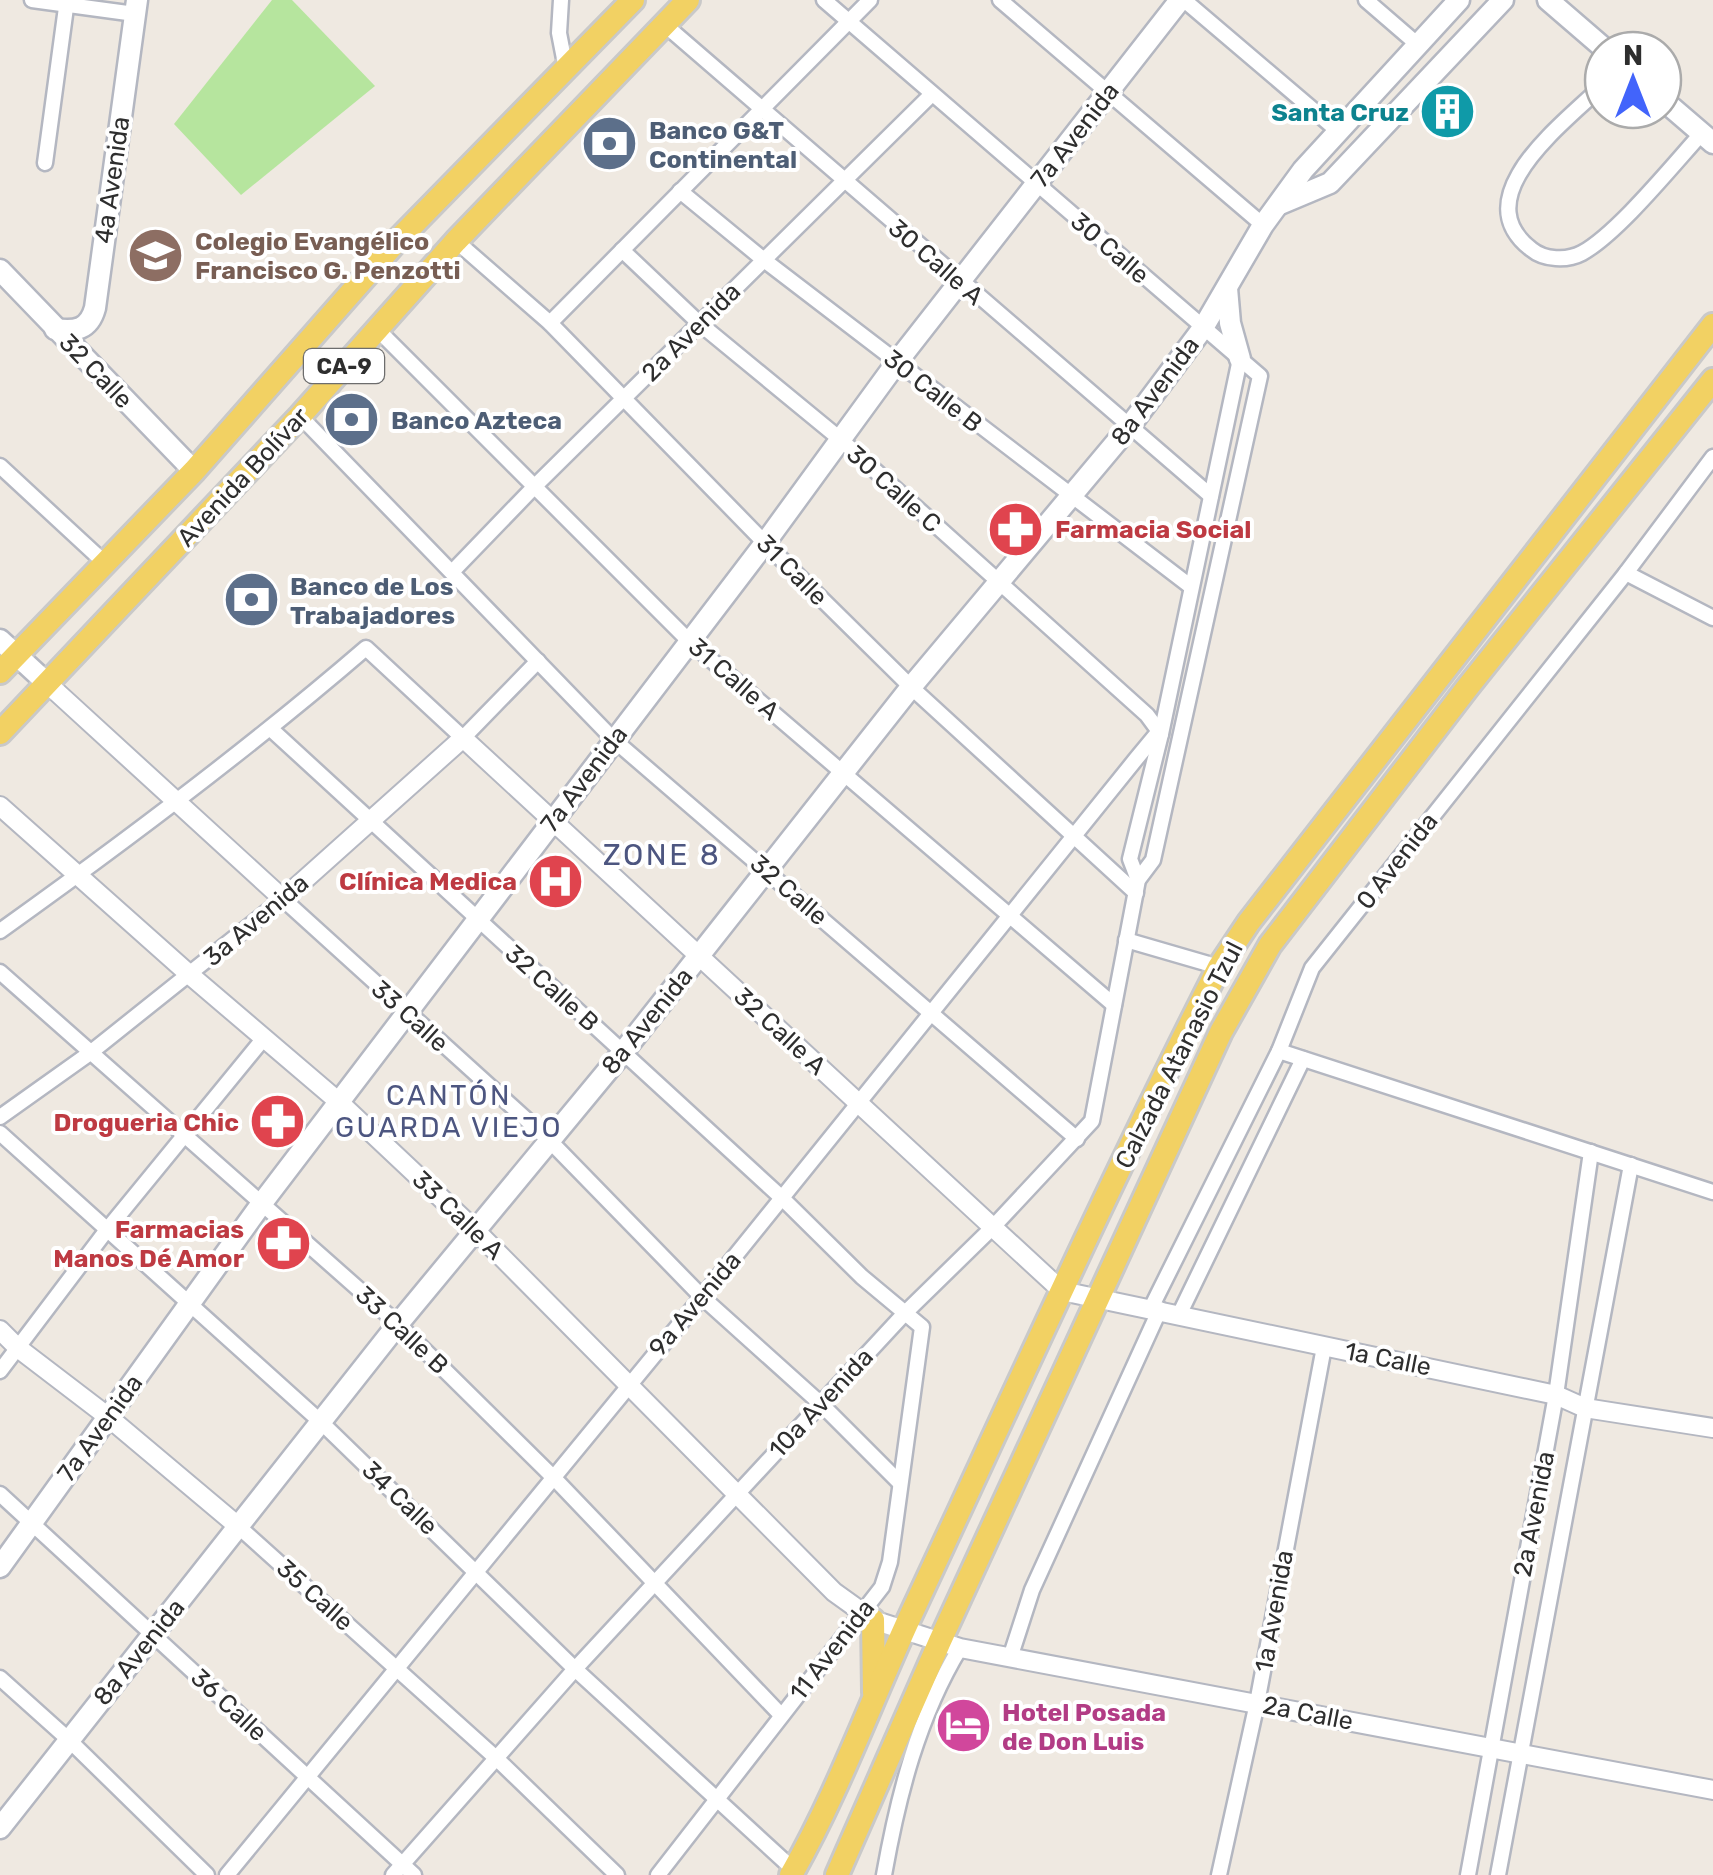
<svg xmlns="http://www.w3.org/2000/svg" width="1713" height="1875" viewBox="0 0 1713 1875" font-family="Rubik,sans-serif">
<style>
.green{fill:#b6e59e}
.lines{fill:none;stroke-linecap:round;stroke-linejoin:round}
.minor-casing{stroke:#b4b7c1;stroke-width:19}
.tertiary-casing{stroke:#b4b7c1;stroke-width:22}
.secondary-casing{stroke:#b4b7c1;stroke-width:25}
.primary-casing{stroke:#c9c9c9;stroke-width:28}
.minor{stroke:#fff;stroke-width:14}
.tertiary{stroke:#fff;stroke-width:18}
.secondary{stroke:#fff;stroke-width:20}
.primary{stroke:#f2d163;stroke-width:22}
.labels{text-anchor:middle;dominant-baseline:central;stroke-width:8;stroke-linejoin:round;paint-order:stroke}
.shield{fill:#fff;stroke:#6d6d6d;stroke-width:2.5}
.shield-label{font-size:22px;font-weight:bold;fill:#2e2e2e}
.culture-label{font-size:25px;font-weight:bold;fill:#0d838f;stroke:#fff;text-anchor:end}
.service-label{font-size:25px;font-weight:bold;fill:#4e5e75;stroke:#fff;text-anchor:start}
.street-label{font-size:25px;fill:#2e2e2e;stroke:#fff}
.education-label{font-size:25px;font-weight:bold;fill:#785e54;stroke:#fff;text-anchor:start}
.health-label{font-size:25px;font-weight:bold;fill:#be3a42;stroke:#fff;text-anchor:end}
.hotel-label{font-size:25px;font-weight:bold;fill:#b23c85;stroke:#fff;text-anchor:start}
.neighbourhood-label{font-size:28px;letter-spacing:2.5px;fill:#4d5680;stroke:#fff}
.quarter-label{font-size:30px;letter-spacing:2.5px;fill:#4d5680;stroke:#fff}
</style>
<rect width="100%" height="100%" fill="#efe9e1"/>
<polygon class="green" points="272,0 292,0 375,86 241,195 174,124"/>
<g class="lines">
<defs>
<g id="minor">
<polyline points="32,0 135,14"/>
<polyline points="561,0 559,33 566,69"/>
<polyline points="1000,0 1263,225"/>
<polyline points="1184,0 1338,131"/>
<polyline points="1366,0 1417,44"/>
<polyline points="665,25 1211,496"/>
<path d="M 1603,85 C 1566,122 1463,196 1531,249 C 1544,260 1567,261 1582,253 C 1618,233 1672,166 1702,133"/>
<polyline points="45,163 67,0"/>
<polyline points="680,191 764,260 1190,586"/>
<polyline points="456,241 550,323 765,543 911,687 1136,893"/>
<polyline points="550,323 870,0"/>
<polyline points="377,329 689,641 1114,1005"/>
<polyline points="300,416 614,740 1077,1139"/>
<polyline points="0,466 106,564"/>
<polyline points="452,572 535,486 932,94"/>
<polyline points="1626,573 1713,618"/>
<polyline points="272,730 782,1198 862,1277 922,1327 890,1562 882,1587 658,1875"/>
<polyline points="1138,880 1130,859 1161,734 1240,359"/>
<path d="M 0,931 C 126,841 249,749 366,648 L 463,738 L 538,661"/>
<polyline points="1126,940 1219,967"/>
<polyline points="0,972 398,1324 555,1479 780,1714"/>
<polyline points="1279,1051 1713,1192"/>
<polyline points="0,1117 90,1053 283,899 549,1140 702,1297 821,1404 899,1482"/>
<polyline points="0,1133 322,1423 575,1669 794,1870"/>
<polyline points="1151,1308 1279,1051 1312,968 1626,573 1713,457"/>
<polyline points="1180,1313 1303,1059"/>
<polyline points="0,1371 106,1231 264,1038"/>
<polyline points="0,1494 414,1875"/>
<polyline points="239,1527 496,1758 617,1875"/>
<polyline points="1010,1658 1032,1590 1160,1309"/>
<polyline points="0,1678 68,1739 207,1875"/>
<polyline points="227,1875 702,1297 1136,759 1155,736 1161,734 1147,715 840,439 699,323 622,250"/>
<polyline points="393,1875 575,1669 904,1314 993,1227 1092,1121 1138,880 1153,860 1260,376 824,0"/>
<path d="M 884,1875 C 898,1796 918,1717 960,1648"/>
<polyline points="1219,1875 1257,1703 1324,1347"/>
<polyline points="1468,1875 1556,1395 1591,1152"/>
<polyline points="1498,1875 1631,1165"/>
</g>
<g id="tertiary">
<polyline points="49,685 283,899 463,738 1062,1291 1556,1395 1585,1408 1713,1428"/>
<polyline points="0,806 190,975 339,1102 476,1231 834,1592 873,1620 960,1648 1713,1790"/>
<polyline points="0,1330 18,1348 107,1416 239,1527"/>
</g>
<g id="secondary">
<polyline points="1548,0 1606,50"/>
<polyline points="1663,100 1713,143"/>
<polyline points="1280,204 1330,183 1503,0"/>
<polyline points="0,270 194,471"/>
<polyline points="1227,288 1230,323 1240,359"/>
<path d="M 55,329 C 75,332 89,330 95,308 L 137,0"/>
<polyline points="0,640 49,685"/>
<polyline points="0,1567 262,1203 765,543 897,362 1180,0"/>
<polyline points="0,1828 398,1324 623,1052 911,687 1129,427 1203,328 1263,225 1303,170 1459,0"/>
</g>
<g id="primary">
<polyline points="0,672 194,471 393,245 633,0"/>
<polyline points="0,733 300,416 456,241 688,0"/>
<polyline points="873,1620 874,1692"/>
<path d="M 791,1875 C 840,1789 873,1695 915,1606 C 1015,1392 1112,1177 1219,967 L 1249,922 L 1713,325"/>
<polyline points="837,1875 940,1641 1221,1032 1270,945 1467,688 1713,380"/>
</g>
</defs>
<use href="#minor" class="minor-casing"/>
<use href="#tertiary" class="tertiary-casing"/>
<use href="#secondary" class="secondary-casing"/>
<use href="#primary" class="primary-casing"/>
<use href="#minor" class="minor"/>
<use href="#tertiary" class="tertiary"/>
<use href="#secondary" class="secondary"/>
<use href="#primary" class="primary"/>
</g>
<defs>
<symbol id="building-disc" viewBox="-11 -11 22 22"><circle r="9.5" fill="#0f9aa8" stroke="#fff"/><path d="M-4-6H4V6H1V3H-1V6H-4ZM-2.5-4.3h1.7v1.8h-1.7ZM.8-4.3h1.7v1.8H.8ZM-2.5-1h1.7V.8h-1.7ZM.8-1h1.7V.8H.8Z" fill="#fff"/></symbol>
<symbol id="bank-disc" viewBox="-11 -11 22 22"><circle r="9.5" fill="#5c6f8a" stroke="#fff"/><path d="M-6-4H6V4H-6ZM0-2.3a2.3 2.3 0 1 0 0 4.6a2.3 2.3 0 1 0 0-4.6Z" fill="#fff"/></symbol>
<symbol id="school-disc" viewBox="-11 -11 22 22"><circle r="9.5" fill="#8d6e63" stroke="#fff"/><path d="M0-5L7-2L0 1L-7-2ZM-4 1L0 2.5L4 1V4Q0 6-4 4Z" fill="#fff"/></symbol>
<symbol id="pharmacy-disc" viewBox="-11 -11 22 22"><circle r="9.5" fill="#e0444e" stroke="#fff"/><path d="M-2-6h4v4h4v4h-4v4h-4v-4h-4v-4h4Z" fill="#fff"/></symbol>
<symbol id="hospital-disc" viewBox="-11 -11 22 22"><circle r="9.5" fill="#e0444e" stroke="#fff"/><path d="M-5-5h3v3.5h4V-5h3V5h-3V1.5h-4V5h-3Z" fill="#fff"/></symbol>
<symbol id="hotel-disc" viewBox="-11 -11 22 22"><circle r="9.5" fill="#d1479c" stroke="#fff"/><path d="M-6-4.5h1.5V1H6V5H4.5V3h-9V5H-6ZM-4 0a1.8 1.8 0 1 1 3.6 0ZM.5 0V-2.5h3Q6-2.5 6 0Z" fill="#fff"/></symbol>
</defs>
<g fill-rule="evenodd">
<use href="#building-disc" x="1416" y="80" width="63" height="63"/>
<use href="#bank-disc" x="578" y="112" width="63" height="63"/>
<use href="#school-disc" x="124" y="224" width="63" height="63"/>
<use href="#bank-disc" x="320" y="388" width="63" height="63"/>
<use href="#pharmacy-disc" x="984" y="498" width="63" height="63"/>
<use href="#bank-disc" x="220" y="568" width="63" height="63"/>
<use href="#hospital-disc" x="524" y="850" width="63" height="63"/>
<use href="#pharmacy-disc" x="246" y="1090" width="63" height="63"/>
<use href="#pharmacy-disc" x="252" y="1212" width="63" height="63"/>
<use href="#hotel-disc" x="932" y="1694" width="63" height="63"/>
</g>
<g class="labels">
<rect class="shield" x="304" y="349" width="80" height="34" rx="8"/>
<g class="shield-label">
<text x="344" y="366">CA-9</text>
</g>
<g class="culture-label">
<text x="1409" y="112">Santa Cruz</text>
</g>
<g class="service-label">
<text x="649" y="130">Banco G&amp;T<tspan x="649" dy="29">Continental</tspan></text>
<text x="391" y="420">Banco Azteca</text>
<text x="290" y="586">Banco de Los<tspan x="290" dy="29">Trabajadores</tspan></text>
</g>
<g class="street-label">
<text transform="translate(1075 135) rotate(-52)">7a Avenida</text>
<text transform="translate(112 180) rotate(-82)">4a Avenida</text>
<text transform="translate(1110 248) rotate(41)">30 Calle</text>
<text transform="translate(936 262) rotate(41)">30 Calle A</text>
<text transform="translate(691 332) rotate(-45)">2a Avenida</text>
<text transform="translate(96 371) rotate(46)">32 Calle</text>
<text transform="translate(933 391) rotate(38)">30 Calle B</text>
<text transform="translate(1155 391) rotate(-53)">8a Avenida</text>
<text transform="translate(243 477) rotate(-47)">Avenida Bolívar</text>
<text transform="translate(894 489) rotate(42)">30 Calle C</text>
<text transform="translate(792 570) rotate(45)">31 Calle</text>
<text transform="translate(734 679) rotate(41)">31 Calle A</text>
<text transform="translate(584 779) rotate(-53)">7a Avenida</text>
<text transform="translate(1397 861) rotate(-52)">0 Avenida</text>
<text transform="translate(789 890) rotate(41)">32 Calle</text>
<text transform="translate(256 920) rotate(-40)">3a Avenida</text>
<text transform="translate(552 988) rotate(42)">32 Calle B</text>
<text transform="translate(410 1016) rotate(42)">33 Calle</text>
<text transform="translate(647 1021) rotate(-51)">8a Avenida</text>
<text transform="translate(780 1031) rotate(43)">32 Calle A</text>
<text transform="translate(1179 1055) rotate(-63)">Calzada Atanasio Tzul</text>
<text transform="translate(458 1215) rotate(44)">33 Calle A</text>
<text transform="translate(695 1304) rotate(-50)">9a Avenida</text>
<text transform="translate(402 1330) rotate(43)">33 Calle B</text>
<text transform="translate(1388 1359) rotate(11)">1a Calle</text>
<text transform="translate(821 1403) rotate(-47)">10a Avenida</text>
<text transform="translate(100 1428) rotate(-54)">7a Avenida</text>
<text transform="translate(400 1498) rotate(44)">34 Calle</text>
<text transform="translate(1534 1514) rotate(-79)">2a Avenida</text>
<text transform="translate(315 1595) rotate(42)">35 Calle</text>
<text transform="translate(1274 1611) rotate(-80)">1a Avenida</text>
<text transform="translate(832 1650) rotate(-52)">11 Avenida</text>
<text transform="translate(139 1652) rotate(-51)">8a Avenida</text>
<text transform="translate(229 1705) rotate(43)">36 Calle</text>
<text transform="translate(1308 1713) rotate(11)">2a Calle</text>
</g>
<g class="education-label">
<text x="195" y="241">Colegio Evangélico<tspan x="195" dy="29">Francisco G. Penzotti</tspan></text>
</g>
<g class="health-label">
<text x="1055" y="529" text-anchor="start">Farmacia Social</text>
<text x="517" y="881">Clínica Medica</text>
<text x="239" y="1122">Drogueria Chic</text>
<text x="244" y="1229">Farmacias<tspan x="244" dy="29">Manos Dé Amor</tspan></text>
</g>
<g class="hotel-label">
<text x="1002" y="1712">Hotel Posada<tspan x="1002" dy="29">de Don Luis</tspan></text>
</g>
<g class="neighbourhood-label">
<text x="449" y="1095">CANTÓN<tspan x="449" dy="32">GUARDA VIEJO</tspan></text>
</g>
<g class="quarter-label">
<text x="662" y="855">ZONE 8</text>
</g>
</g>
<g transform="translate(1633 80)"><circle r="48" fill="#ffffff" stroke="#ababab" stroke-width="2.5"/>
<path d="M0-8L18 38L0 25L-18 38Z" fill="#4264fb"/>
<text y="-15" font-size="28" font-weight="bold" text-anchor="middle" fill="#2e2e2e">N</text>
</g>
</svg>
